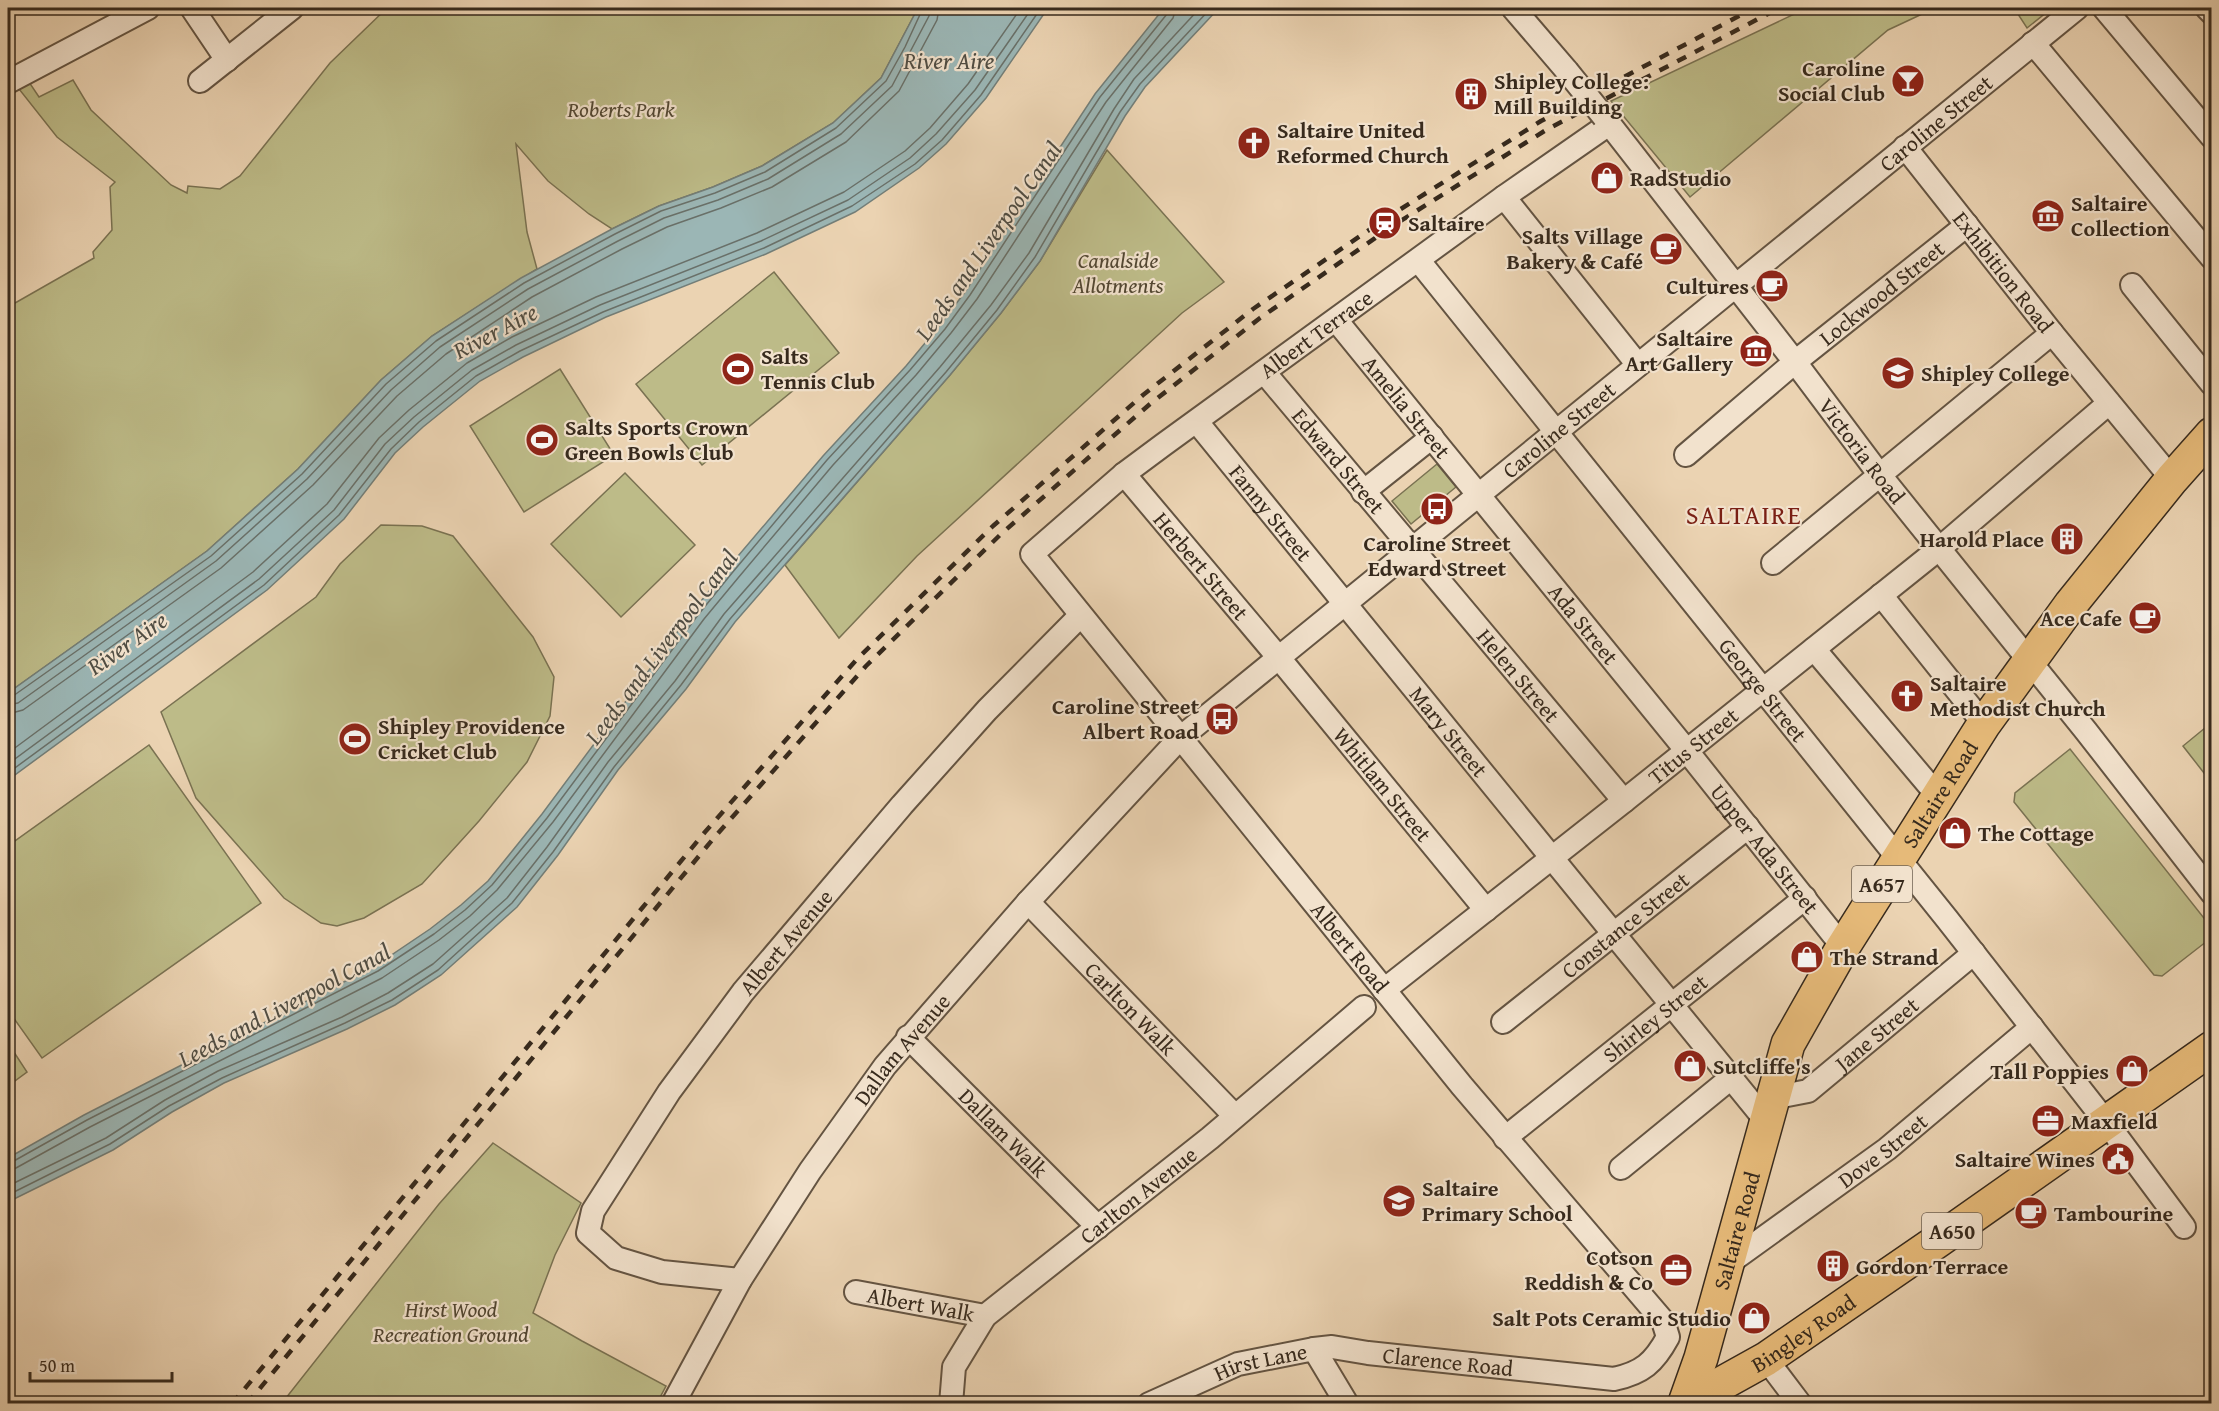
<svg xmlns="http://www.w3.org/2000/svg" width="2219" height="1411" viewBox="0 0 2219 1411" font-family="'Gentium Book Plus',serif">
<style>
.green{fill:#bdbb88;stroke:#7a7252;stroke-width:1.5}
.water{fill:#9bb6b5;stroke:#737e78;stroke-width:1.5}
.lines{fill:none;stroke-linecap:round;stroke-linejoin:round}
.shore{stroke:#697069;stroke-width:1.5}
.street-casing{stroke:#645442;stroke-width:26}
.primary-casing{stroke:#372a1d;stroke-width:36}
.highway-casing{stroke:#372a1d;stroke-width:36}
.street{stroke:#f2e2cd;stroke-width:22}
.primary{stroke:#e6ba79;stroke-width:33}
.highway{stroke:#e6ba79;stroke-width:33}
.rail{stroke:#372a1d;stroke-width:4.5;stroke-dasharray:10 10;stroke-linecap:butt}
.street-bridge-casing{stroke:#645442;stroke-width:26;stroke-linecap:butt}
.street-bridge{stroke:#f2e2cd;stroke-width:22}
.labels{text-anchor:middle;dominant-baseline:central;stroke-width:4.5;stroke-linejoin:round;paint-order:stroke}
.shield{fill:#f2e2cd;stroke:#6f6152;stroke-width:1.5}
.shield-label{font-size:21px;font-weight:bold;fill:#372a1d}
.poi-label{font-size:22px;font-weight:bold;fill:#372a1d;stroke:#f2e2cd;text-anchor:start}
.park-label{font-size:22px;font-style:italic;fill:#524732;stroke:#f2e2cd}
.street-label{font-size:22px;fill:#372a1d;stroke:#f2e2cd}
.water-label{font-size:24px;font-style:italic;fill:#504d43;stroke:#f2e2cd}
.quarter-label{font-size:26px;letter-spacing:1.5px;fill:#7a1f14;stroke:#f2e2cd}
</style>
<rect width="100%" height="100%" fill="#ebd3b2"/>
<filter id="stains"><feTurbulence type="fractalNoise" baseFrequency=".00333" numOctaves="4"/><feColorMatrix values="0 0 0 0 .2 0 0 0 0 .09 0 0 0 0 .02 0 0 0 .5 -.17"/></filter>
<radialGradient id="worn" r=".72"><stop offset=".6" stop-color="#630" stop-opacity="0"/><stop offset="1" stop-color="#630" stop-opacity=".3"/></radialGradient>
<g class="green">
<polygon points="387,8 918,8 881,78 833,123 762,166 713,187 659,206 612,229 589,214 548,181 516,144 527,232 537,269 432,336 381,380 298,469 207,551 8,693 8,307 94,258 93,252 112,230 110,187 115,182 57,137 19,89 29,82 39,97 73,80 91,110 171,185 187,193 188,186 220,189 240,176 330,63"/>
<polygon points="1807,8 1935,8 1888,30 1690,197 1611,101"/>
<polygon points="2014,8 2052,8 2027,28"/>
<polygon points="1107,150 1224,282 1182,313 917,556 839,638 785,565 950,375 1001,313 1040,261"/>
<polygon points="774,272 839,353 702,465 636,384"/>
<polygon points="560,369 614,455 524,512 470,426"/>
<polygon points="1437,464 1456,487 1411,524 1392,501"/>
<polygon points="625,473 695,545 621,617 551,544"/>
<polygon points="381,525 422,526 453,536 533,637 554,677 550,716 527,762 479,821 422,884 364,918 337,926 321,923 284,898 196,798 161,712 316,597 340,564"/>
<polygon points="2211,723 2211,782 2183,746"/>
<polygon points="149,745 261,903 42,1058 8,1010 8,846"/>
<polygon points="2070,749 2211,927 2211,938 2162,976 2154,975 2014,802 2015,793"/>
<polygon points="8,1043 27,1072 8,1086"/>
<polygon points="493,1143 581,1203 555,1255 533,1313 582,1341 666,1386 657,1403 282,1403 439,1204"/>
</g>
<g class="water">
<polygon points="918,8 1048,8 986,98 946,144 919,168 855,212 766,254 606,317 523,357 480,381 423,427 395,453 344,519 267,590 8,780 8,693 207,551 298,469 381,380 432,336 521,278 612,229 659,206 713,187 762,166 833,123 881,78"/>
<polygon points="1164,8 1219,8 1145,87 1125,116 1040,261 1001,313 950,375 735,622 686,689 618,770 558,855 517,907 441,975 395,1005 347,1029 224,1083 172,1112 113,1150 8,1202 8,1158 84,1115 375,966 430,929 461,905 488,881 542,814 693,611 727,569 823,456 906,366 940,325 965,292 1095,94"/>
</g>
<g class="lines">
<g class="shore">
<polyline points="8,698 13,696 211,556 302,474 386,384 436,341 524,283 615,234 661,211 715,193 765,172 836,128 886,81 905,47 923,8"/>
<polyline points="8,705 18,703 216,561 307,479 391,390 440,347 528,289 618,241 664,218 718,200 768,179 841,134 892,86 929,16 930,8"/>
<polyline points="8,714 23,710 221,568 313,485 397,396 446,354 532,297 622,249 667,227 721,208 772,187 846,142 899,91 937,20 939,8"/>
<polyline points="8,753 253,572 327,504 379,438 409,410 467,363 512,337 596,297 757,233 844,192 905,151 930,128 968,84 1021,8"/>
<polyline points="8,764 259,579 334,510 385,444 414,417 472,370 516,345 600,305 761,241 848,200 910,158 936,134 975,90 1032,8"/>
<polyline points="8,773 264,585 339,515 391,449 419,422 476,376 520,351 603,312 764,248 852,206 915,164 942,140 981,95 1041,8"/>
<polyline points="8,1162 12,1162 87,1120 378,971 434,934 465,910 492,885 547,818 698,615 732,573 827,460 910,370 945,329 970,295 1100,97 1167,14 1168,8"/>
<polyline points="8,1170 16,1168 90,1127 382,978 439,940 470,916 497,890 553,822 704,619 738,578 833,465 916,375 951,333 977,299 1106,102 1173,18 1176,8"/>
<polyline points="8,1186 106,1138 165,1100 218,1071 342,1017 388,993 433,964 507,898 547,847 608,762 675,681 724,614 940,367 991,305 1029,253 1114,109 1134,79 1200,8"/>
<polyline points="8,1195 110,1144 169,1106 222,1078 345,1023 392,1000 438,970 512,903 553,852 614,767 681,685 730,619 946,372 997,310 1035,257 1120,112 1140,84 1211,8"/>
</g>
<defs>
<g id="street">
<polyline points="192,8 227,60"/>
<polyline points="1513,8 1567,71"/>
<polyline points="2104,8 2212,137"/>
<polyline points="2207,8 2212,13"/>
<polyline points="2033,43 2212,258"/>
<polyline points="200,81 292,8"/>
<polyline points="8,82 148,8"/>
<path id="s1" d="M 1604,117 L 1795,362 L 1879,474 L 2086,731 L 2212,893"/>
<path id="s2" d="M 1905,147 L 2052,333 L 2172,479"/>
<polyline points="1504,197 1638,365"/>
<path id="s3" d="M 1419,261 L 1947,919 L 2106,1122 L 2184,1227"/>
<polyline points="2132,285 2212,384"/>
<path id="s4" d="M 1336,320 L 1687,751 L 1843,947"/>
<path id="s5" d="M 1264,372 L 1624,801"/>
<path id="s6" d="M 1197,422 L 1767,1122"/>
<path id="s7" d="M 1686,455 L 1795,362 L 1967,225"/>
<path id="s8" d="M 1124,474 L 1279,658 L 1486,910"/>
<polyline points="1363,492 1432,437"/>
<polyline points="1773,563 2052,333"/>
<polyline points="1881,595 1984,724"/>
<polyline points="1814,649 1938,796"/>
<path id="s9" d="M 1028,902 L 1235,1116"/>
<path id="s10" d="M 1384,990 L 1624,801 L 1940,548 L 2109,403"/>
<path id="s11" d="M 1503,1022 L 1748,827"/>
<path id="s12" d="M 908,1037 L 1098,1227"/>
<path id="s13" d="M 1772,1098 L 1808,1091 L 1974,953"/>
<path id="s14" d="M 1505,1138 L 1805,898"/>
<polyline points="1621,1168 1731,1078"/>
<path id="s15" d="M 1726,1265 L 1887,1149 L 2032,1027"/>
<path id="s16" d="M 740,1280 L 662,1272 L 616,1258 L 588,1233 L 593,1211 L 669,1092 L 743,992 L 902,805 L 987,710 L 1080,616"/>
<path id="s17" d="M 856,1292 L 985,1316"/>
<path id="s18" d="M 1314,1349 L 1332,1347 L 1368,1353 L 1614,1379 C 1642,1373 1654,1363 1668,1337 L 1663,1321 L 1462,1086 L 1032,554 L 1124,474 L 1163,445 L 1504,197 L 1609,124"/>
<polyline points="1766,1359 1800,1404"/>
<path id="s19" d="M 673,1404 L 740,1280 L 810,1171 L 885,1066 L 1028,902 L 1180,738 L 2077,8"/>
<path id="s20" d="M 951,1404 L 954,1367 L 985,1316 L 1210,1138 L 1364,1007"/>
<path id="s21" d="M 1149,1404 L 1238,1364 L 1314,1349 L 1347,1404"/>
</g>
<g id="primary">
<path id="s22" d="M 1685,1403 L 1701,1358 L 1788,1044 L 1843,947 L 1984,724 L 2071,604 L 2172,479 L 2212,434"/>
</g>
<g id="highway">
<path id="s23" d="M 1685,1404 L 1766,1359 L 1939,1240 L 2212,1048"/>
</g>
</defs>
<use href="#street" class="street-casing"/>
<use href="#primary" class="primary-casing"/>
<use href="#highway" class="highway-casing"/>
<use href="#street" class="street"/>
<use href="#primary" class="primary"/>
<use href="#highway" class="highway"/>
<g class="rail">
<polyline points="232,1404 705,832 857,659 993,526 1143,395 1253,309 1388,217 1541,121 1754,8"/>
<polyline points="247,1404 713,839 866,666 1001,534 1150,404 1260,318 1394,225 1546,130 1779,8"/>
</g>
<defs>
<polyline id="street-bridge" points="1567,71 1604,117"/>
</defs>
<use href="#street-bridge" class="street-bridge-casing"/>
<use href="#street-bridge" class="street-bridge"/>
</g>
<defs>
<symbol id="bar-disc" viewBox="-11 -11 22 22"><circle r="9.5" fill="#8f2418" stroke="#f2e2cd"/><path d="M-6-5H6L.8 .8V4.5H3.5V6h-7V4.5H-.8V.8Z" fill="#fff"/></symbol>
<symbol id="building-disc" viewBox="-11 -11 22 22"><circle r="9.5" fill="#8f2418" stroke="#f2e2cd"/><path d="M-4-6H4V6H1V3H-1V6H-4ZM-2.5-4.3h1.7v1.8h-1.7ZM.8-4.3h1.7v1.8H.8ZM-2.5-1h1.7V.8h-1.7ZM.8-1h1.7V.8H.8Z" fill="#fff"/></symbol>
<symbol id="church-disc" viewBox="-11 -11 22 22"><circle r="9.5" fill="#8f2418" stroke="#f2e2cd"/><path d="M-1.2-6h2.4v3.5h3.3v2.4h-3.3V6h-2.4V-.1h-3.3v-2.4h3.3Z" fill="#fff"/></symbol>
<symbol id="shop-disc" viewBox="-11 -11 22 22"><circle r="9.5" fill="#8f2418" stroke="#f2e2cd"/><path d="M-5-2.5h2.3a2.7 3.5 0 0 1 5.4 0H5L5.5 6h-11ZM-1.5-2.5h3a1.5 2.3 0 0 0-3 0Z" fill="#fff"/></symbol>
<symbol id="museum-disc" viewBox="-11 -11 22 22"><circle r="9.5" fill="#8f2418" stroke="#f2e2cd"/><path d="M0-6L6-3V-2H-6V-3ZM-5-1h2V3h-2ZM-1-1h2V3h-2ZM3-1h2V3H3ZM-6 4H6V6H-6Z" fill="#fff"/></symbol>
<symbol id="station-disc" viewBox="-11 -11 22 22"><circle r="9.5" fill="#8f2418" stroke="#f2e2cd"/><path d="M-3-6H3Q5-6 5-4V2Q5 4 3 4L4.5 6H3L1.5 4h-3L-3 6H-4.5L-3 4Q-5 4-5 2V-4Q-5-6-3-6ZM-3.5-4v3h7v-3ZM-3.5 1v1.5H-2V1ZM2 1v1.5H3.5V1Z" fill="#fff"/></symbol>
<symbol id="cafe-disc" viewBox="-11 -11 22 22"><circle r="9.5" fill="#8f2418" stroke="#f2e2cd"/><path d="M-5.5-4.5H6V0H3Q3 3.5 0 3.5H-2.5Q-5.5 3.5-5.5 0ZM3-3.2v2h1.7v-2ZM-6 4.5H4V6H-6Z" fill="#fff"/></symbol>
<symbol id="stadium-disc" viewBox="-11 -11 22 22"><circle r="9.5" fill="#8f2418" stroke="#f2e2cd"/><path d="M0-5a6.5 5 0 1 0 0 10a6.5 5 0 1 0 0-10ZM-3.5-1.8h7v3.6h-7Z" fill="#fff"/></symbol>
<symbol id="university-disc" viewBox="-11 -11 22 22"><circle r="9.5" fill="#8f2418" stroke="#f2e2cd"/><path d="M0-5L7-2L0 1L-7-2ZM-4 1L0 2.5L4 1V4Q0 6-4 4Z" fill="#fff"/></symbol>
<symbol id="bus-disc" viewBox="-11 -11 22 22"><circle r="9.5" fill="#8f2418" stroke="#f2e2cd"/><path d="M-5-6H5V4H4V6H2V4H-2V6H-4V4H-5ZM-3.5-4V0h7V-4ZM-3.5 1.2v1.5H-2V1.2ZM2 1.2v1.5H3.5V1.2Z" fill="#fff"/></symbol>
<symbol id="office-disc" viewBox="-11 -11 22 22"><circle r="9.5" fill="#8f2418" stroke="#f2e2cd"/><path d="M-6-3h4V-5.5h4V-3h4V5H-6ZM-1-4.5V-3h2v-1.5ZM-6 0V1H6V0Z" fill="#fff"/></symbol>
<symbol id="civic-disc" viewBox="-11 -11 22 22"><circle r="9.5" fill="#8f2418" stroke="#f2e2cd"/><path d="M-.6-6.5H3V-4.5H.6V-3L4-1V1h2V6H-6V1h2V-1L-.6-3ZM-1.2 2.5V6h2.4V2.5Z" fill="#fff"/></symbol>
<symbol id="school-disc" viewBox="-11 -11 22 22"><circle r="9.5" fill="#8f2418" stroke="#f2e2cd"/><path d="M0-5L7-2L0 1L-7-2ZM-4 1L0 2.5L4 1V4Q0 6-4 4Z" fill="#fff"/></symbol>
</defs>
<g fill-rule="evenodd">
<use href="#bar-disc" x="1889" y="62" width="38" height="38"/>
<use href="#building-disc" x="1452" y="75" width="38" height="38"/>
<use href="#church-disc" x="1235" y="124" width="38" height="38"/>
<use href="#shop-disc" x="1588" y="159" width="38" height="38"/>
<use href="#museum-disc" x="2029" y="197" width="38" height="38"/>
<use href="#station-disc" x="1366" y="204" width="38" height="38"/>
<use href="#cafe-disc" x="1647" y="230" width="38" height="38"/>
<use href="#cafe-disc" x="1753" y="267" width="38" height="38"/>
<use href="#museum-disc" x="1737" y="332" width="38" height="38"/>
<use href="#stadium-disc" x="719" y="350" width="38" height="38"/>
<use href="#university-disc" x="1879" y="354" width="38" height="38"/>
<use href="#stadium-disc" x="523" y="421" width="38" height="38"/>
<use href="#bus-disc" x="1418" y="490" width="38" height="38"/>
<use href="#building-disc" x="2048" y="520" width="38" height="38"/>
<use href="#cafe-disc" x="2126" y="599" width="38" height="38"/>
<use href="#church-disc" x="1888" y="677" width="38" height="38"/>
<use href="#bus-disc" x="1203" y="700" width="38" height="38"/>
<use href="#stadium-disc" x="336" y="720" width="38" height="38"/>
<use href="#shop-disc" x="1936" y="814" width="38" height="38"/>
<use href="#shop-disc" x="1788" y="938" width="38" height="38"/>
<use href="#shop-disc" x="1671" y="1047" width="38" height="38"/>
<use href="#shop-disc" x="2113" y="1052" width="38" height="38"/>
<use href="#office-disc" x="2029" y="1102" width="38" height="38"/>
<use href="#civic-disc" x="2099" y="1140" width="38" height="38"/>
<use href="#school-disc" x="1380" y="1182" width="38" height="38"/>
<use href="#cafe-disc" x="2012" y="1194" width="38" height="38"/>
<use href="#building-disc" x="1814" y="1247" width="38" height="38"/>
<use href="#office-disc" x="1657" y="1251" width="38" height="38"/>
<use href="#shop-disc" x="1735" y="1299" width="38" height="38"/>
</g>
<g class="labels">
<g class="shield">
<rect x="1852" y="866" width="60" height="36" rx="4.5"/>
<rect x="1922" y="1213" width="60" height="36" rx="4.5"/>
</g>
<g class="shield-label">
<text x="1882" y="884">A657</text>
<text x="1952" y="1231">A650</text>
</g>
<g class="poi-label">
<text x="1885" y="68" text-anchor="end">Caroline<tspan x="1885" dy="25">Social Club</tspan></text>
<text x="1494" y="81">Shipley College:<tspan x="1494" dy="25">Mill Building</tspan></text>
<text x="1277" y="130">Saltaire United<tspan x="1277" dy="25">Reformed Church</tspan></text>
<text x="1630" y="178">RadStudio</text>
<text x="2071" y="203">Saltaire<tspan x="2071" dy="25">Collection</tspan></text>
<text x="1408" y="223">Saltaire</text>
<text x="1643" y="236" text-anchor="end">Salts Village<tspan x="1643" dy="25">Bakery &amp; Café</tspan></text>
<text x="1749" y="286" text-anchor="end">Cultures</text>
<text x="1733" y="338" text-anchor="end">Saltaire<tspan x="1733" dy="25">Art Gallery</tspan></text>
<text x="761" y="356">Salts<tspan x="761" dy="25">Tennis Club</tspan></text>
<text x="1921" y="373">Shipley College</text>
<text x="565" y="427">Salts Sports Crown<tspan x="565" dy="25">Green Bowls Club</tspan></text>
<text x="2044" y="539" text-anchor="end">Harold Place</text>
<text x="1437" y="543" text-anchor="middle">Caroline Street<tspan x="1437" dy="25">Edward Street</tspan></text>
<text x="2122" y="618" text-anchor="end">Ace Cafe</text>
<text x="1930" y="683">Saltaire<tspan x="1930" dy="25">Methodist Church</tspan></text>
<text x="1199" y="706" text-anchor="end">Caroline Street<tspan x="1199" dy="25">Albert Road</tspan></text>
<text x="378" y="726">Shipley Providence<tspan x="378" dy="25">Cricket Club</tspan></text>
<text x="1978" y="833">The Cottage</text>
<text x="1830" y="957">The Strand</text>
<text x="1713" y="1066">Sutcliffe's</text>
<text x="2109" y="1071" text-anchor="end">Tall Poppies</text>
<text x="2071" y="1121">Maxfield</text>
<text x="2095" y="1159" text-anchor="end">Saltaire Wines</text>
<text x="1422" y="1188">Saltaire<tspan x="1422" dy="25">Primary School</tspan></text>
<text x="2054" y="1213">Tambourine</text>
<text x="1653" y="1257" text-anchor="end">Cotson<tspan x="1653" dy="25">Reddish &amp; Co</tspan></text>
<text x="1856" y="1266">Gordon Terrace</text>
<text x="1731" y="1318" text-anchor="end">Salt Pots Ceramic Studio</text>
</g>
<g class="park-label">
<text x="621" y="109">Roberts Park</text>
<text x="1118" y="260">Canalside<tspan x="1118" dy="25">Allotments</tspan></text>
<text x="451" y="1309">Hirst Wood<tspan x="451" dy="25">Recreation Ground</tspan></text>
</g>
<g class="street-label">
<text stroke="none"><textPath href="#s19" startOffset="1815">Caroline Street</textPath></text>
<text stroke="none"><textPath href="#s2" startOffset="159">Exhibition Road</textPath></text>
<text stroke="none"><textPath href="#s7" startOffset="254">Lockwood Street</textPath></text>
<text stroke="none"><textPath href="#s18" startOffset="1743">Albert Terrace</textPath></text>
<text stroke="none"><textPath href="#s4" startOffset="112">Amelia Street</textPath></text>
<text stroke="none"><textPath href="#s19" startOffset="1329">Caroline Street</textPath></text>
<text stroke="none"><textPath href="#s1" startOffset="422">Victoria Road</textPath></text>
<text stroke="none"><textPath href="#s5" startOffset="116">Edward Street</textPath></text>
<text stroke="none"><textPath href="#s6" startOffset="117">Fanny Street</textPath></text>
<text stroke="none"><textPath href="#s8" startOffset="120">Herbert Street</textPath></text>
<text stroke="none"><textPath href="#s4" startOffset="392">Ada Street</textPath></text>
<text stroke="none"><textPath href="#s5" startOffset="396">Helen Street</textPath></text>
<text stroke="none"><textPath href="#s3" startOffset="550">George Street</textPath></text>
<text stroke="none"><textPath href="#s6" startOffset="399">Mary Street</textPath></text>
<text stroke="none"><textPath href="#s10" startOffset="394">Titus Street</textPath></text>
<text stroke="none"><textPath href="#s8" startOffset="404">Whitlam Street</textPath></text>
<text stroke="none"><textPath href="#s22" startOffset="666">Saltaire Road</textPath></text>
<text stroke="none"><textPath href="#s4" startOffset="681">Upper Ada Street</textPath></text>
<text stroke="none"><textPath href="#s11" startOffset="156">Constance Street</textPath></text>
<text stroke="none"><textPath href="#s16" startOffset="518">Albert Avenue</textPath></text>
<text transform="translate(1350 947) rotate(51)">Albert Road</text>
<text stroke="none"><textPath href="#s9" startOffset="148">Carlton Walk</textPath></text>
<text stroke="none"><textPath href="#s14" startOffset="192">Shirley Street</textPath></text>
<text stroke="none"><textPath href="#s13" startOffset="126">Jane Street</textPath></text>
<text stroke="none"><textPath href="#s19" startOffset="423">Dallam Avenue</textPath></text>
<text stroke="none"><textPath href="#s12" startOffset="135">Dallam Walk</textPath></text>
<text stroke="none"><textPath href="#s15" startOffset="194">Dove Street</textPath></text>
<text stroke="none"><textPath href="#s20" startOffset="292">Carlton Avenue</textPath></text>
<text stroke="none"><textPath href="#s22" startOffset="180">Saltaire Road</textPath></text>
<text stroke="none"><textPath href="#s17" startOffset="66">Albert Walk</textPath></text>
<text stroke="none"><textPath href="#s23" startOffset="138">Bingley Road</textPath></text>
<text stroke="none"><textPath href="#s18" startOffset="135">Clarence Road</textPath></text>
<text stroke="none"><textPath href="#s21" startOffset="120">Hirst Lane</textPath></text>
</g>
<g class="water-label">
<text x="949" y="60">River Aire</text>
<text transform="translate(988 241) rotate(-55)">Leeds and Liverpool Canal</text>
<text transform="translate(495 331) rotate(-28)">River Aire</text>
<text transform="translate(127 643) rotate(-35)">River Aire</text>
<text transform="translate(661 647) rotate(-53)">Leeds and Liverpool Canal</text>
<text transform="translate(284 1005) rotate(-28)">Leeds and Liverpool Canal</text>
</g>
<g class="quarter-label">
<text x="1744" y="514">SALTAIRE</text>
</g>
</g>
<rect width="2219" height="1411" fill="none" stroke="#ebd3b2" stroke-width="30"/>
<rect x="9" y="9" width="2201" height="1393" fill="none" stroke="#372a1d" stroke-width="3"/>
<rect x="15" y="15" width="2189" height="1381" fill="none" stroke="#372a1d" stroke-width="1.5"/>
<path d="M30 1372v9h142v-9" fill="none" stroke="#372a1d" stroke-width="3"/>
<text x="39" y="1372" font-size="18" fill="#372a1d" stroke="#f2e2cd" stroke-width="4.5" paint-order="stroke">50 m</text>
<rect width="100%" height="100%" filter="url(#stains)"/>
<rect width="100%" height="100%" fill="url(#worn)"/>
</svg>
